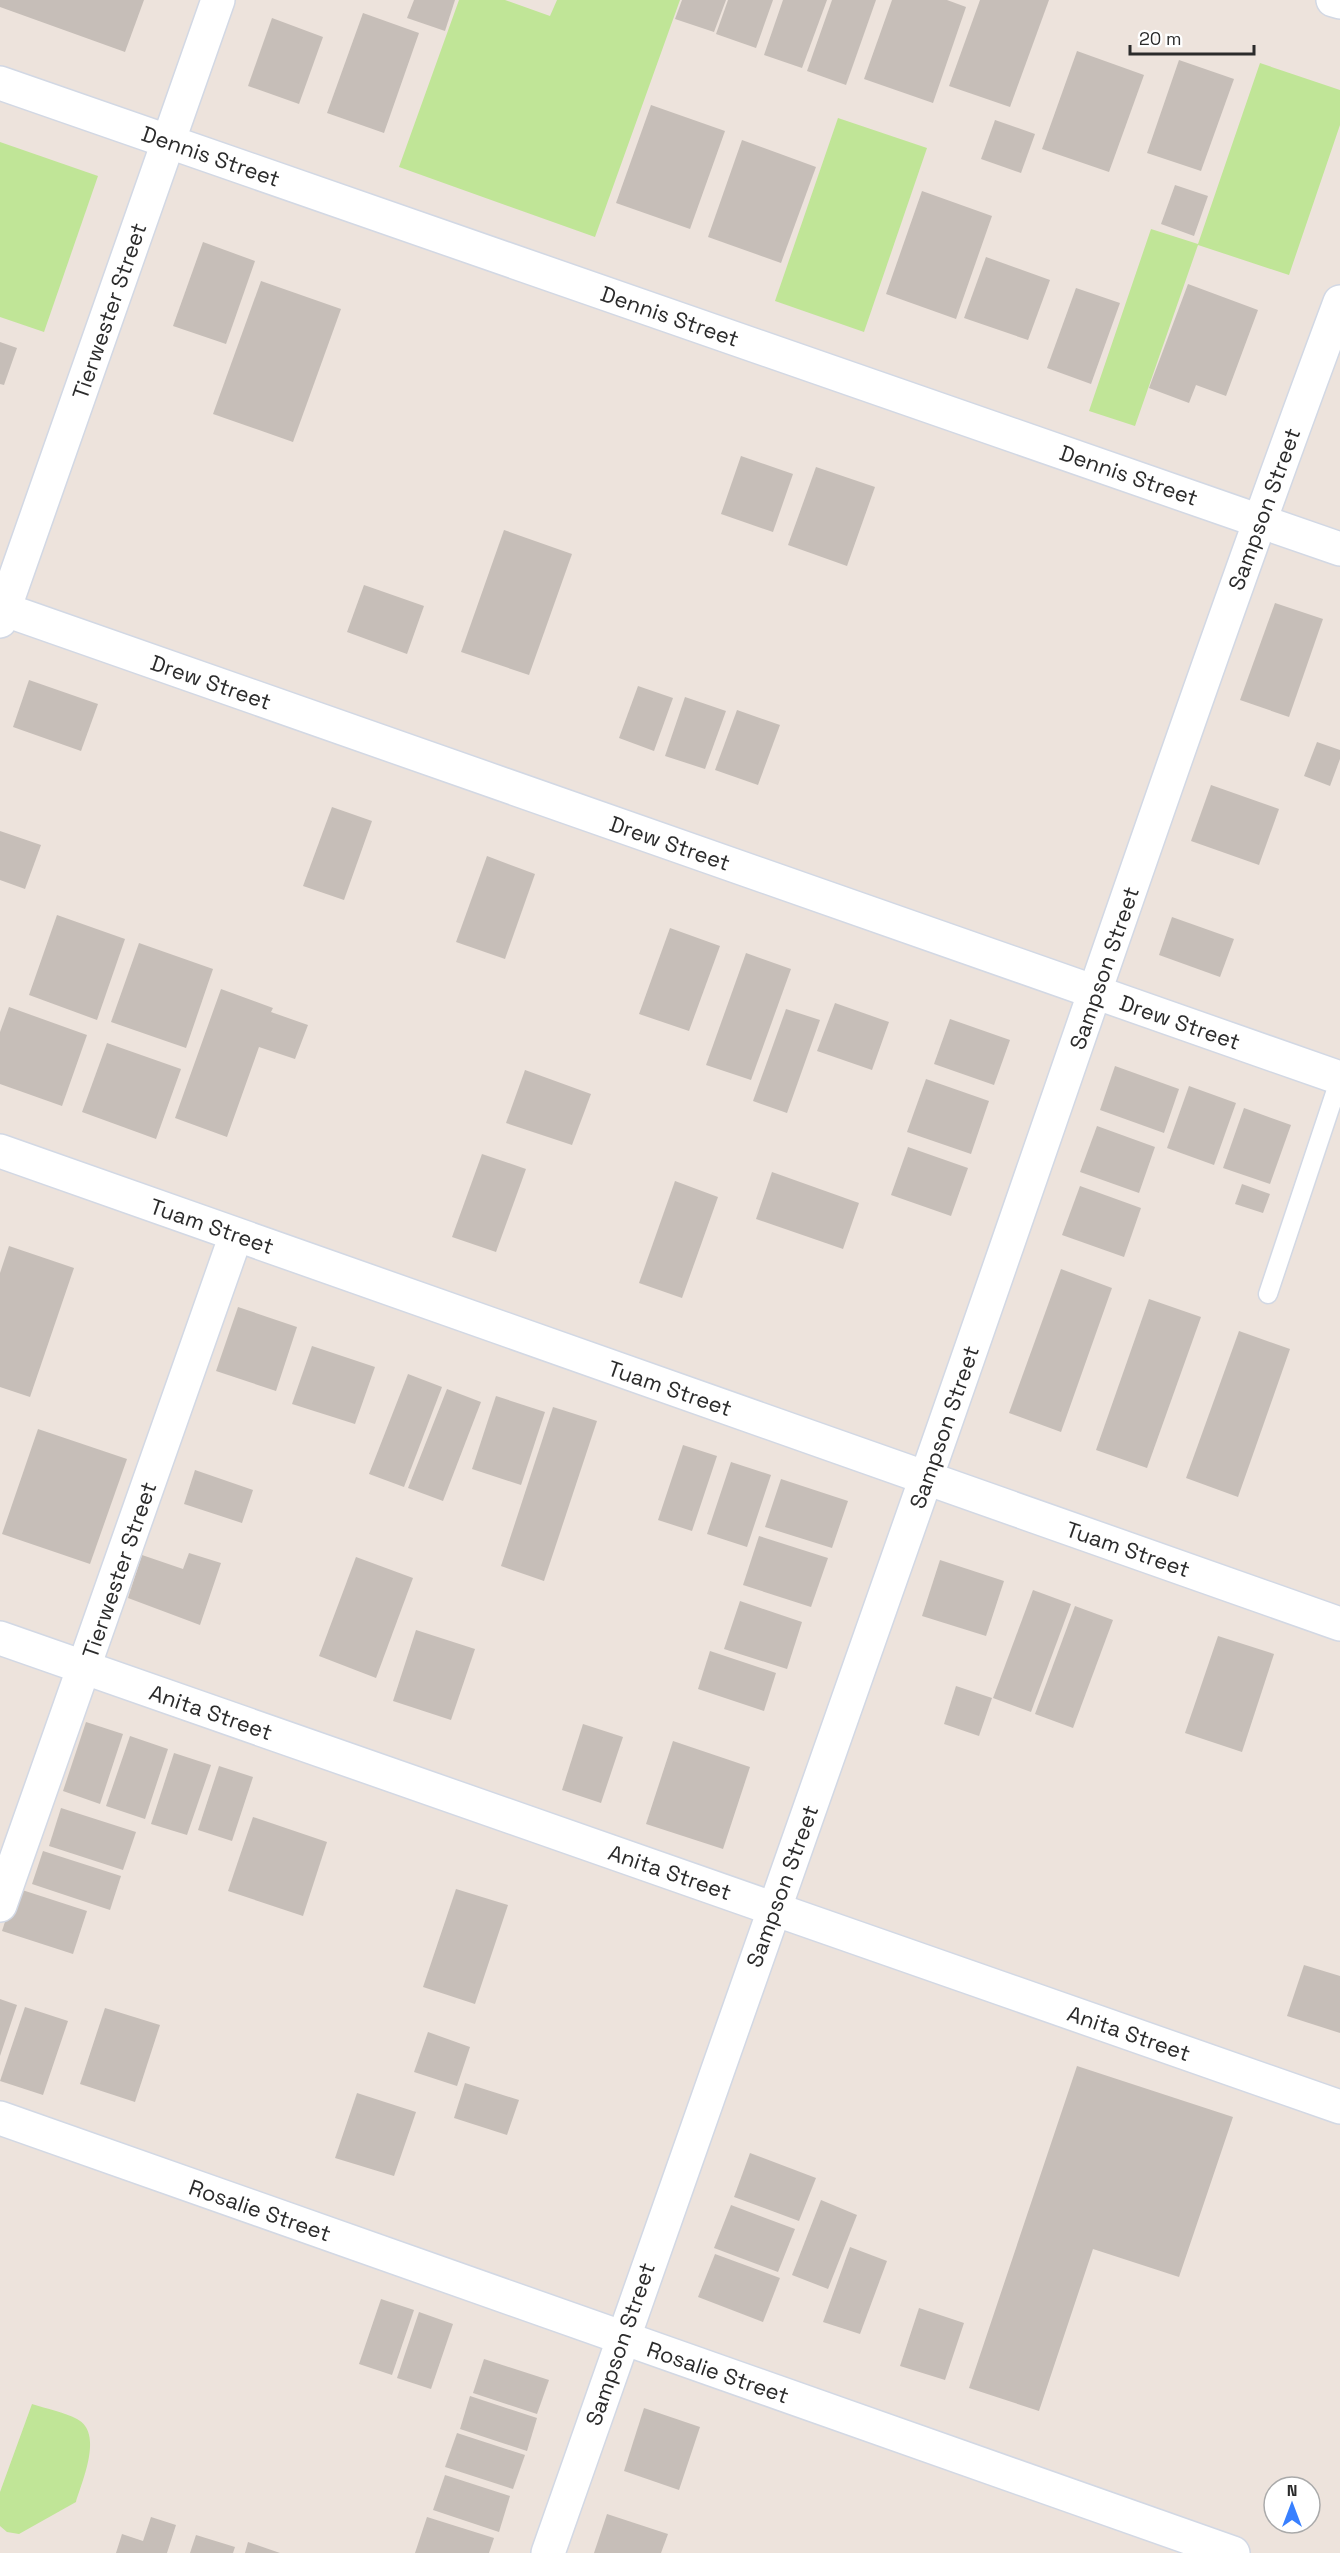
<svg xmlns="http://www.w3.org/2000/svg" width="1340" height="2553" viewBox="0 0 1340 2553" font-family="'Space Grotesk',sans-serif">
<style>
.green{fill:#c0e597}
.building{fill:#c6beb8}
.lines{fill:none;stroke-linecap:round;stroke-linejoin:round}
.lane-casing{stroke:#d2d8e4;stroke-width:21}
.street-casing{stroke:#d2d8e4;stroke-width:36}
.secondary-casing{stroke:#d2d8e4;stroke-width:36}
.lane{stroke:#fff;stroke-width:18}
.street{stroke:#fff;stroke-width:33}
.secondary{stroke:#fff;stroke-width:33}
.labels{text-anchor:middle;dominant-baseline:central;stroke-width:5;stroke-linejoin:round;paint-order:stroke}
.street-label{font-size:22px;fill:#2b2b2b;stroke:#fff}
</style>
<rect width="100%" height="100%" fill="#ede3dc"/>
<g class="green">
<polygon points="459,0 505,0 550,16 557,0 680,0 595,237 399,167"/>
<polygon points="1260,63 1340,90 1340,125 1289,275 1198,245 1135,426 1089,411 1151,229 1198,244"/>
<polygon points="838,118 927,148 864,332 775,301"/>
<polygon points="0,142 98,176 44,332 0,317"/>
<path d="M 32,2404 C 47,2409 64,2412 77,2419 C 104,2433 82,2481 76,2502 L 19,2534 L 7,2532 L 0,2526 L 0,2492 Z"/>
</g>
<g class="building">
<polygon points="0,0 144,0 125,52 0,7"/>
<polygon points="414,0 455,0 445,31 407,18"/>
<polygon points="682,0 726,0 714,32 675,19"/>
<polygon points="728,0 773,0 756,48 716,34"/>
<polygon points="783,0 827,0 802,68 764,55"/>
<polygon points="832,0 876,0 846,85 807,71"/>
<polygon points="892,0 947,0 966,7 933,103 864,79"/>
<polygon points="980,0 1049,0 1010,107 949,86"/>
<polygon points="363,13 419,33 384,133 327,113"/>
<polygon points="272,18 323,37 299,104 248,86"/>
<polygon points="1077,51 1144,75 1109,172 1042,149"/>
<polygon points="1179,60 1234,79 1201,171 1147,153"/>
<polygon points="651,105 725,131 690,229 616,203"/>
<polygon points="995,120 1035,134 1021,173 981,159"/>
<polygon points="742,140 816,167 781,263 708,237"/>
<polygon points="1175,185 1208,196 1194,236 1161,224"/>
<polygon points="922,191 992,216 956,319 886,294"/>
<polygon points="203,242 255,261 226,344 173,326"/>
<polygon points="986,257 1050,280 1028,340 964,318"/>
<polygon points="261,281 341,309 293,442 213,414"/>
<polygon points="1188,284 1258,310 1226,396 1196,385 1189,403 1149,388"/>
<polygon points="1076,288 1120,303 1091,384 1047,368"/>
<polygon points="0,342 17,348 4,385 0,384"/>
<polygon points="741,456 793,474 773,532 721,514"/>
<polygon points="816,467 875,487 847,566 788,545"/>
<polygon points="504,530 572,554 529,675 461,652"/>
<polygon points="364,585 424,606 407,654 347,632"/>
<polygon points="1275,603 1323,619 1289,717 1240,700"/>
<polygon points="29,680 98,704 81,751 13,727"/>
<polygon points="638,686 673,698 654,751 619,738"/>
<polygon points="685,697 726,711 705,769 665,756"/>
<polygon points="737,710 780,725 758,785 715,770"/>
<polygon points="1317,742 1340,750 1340,759 1330,786 1304,776"/>
<polygon points="1211,785 1279,809 1259,865 1191,841"/>
<polygon points="332,807 372,821 344,900 303,886"/>
<polygon points="0,831 41,845 25,889 0,880"/>
<polygon points="487,856 535,874 505,959 456,942"/>
<polygon points="57,915 125,939 97,1020 29,995"/>
<polygon points="1172,917 1234,939 1220,977 1159,955"/>
<polygon points="670,928 720,946 689,1031 639,1014"/>
<polygon points="139,943 213,969 186,1048 111,1022"/>
<polygon points="746,953 791,969 751,1080 706,1065"/>
<polygon points="221,989 273,1008 271,1012 308,1025 295,1059 259,1047 227,1137 175,1118"/>
<polygon points="835,1003 889,1022 872,1070 817,1051"/>
<polygon points="9,1007 87,1035 62,1106 0,1084 0,1032"/>
<polygon points="786,1009 820,1020 787,1113 753,1101"/>
<polygon points="950,1019 1010,1040 994,1085 934,1064"/>
<polygon points="107,1043 181,1069 156,1139 82,1112"/>
<polygon points="1115,1066 1179,1089 1164,1133 1100,1110"/>
<polygon points="525,1070 591,1094 572,1145 506,1123"/>
<polygon points="926,1079 989,1101 971,1154 907,1132"/>
<polygon points="1189,1086 1236,1103 1214,1165 1167,1148"/>
<polygon points="1244,1108 1291,1125 1270,1184 1223,1168"/>
<polygon points="1097,1126 1155,1147 1139,1193 1080,1172"/>
<polygon points="908,1147 968,1168 951,1216 891,1195"/>
<polygon points="482,1154 526,1169 496,1252 452,1237"/>
<polygon points="772,1172 859,1203 843,1249 756,1219"/>
<polygon points="675,1181 718,1197 682,1298 639,1283"/>
<polygon points="1242,1184 1270,1194 1263,1213 1235,1204"/>
<polygon points="1080,1186 1141,1208 1124,1257 1062,1235"/>
<polygon points="9,1246 74,1268 30,1397 0,1387 0,1273"/>
<polygon points="1061,1269 1112,1288 1061,1432 1009,1413"/>
<polygon points="1149,1299 1201,1317 1147,1468 1096,1450"/>
<polygon points="238,1307 297,1327 276,1391 216,1371"/>
<polygon points="1239,1331 1290,1349 1238,1497 1186,1478"/>
<polygon points="312,1346 375,1367 355,1424 292,1404"/>
<polygon points="408,1374 442,1387 404,1487 369,1474"/>
<polygon points="447,1389 481,1402 443,1501 408,1488"/>
<polygon points="496,1396 545,1412 521,1485 472,1469"/>
<polygon points="553,1407 597,1421 544,1581 501,1566"/>
<polygon points="38,1429 127,1459 90,1564 2,1534"/>
<polygon points="683,1445 717,1456 692,1531 658,1520"/>
<polygon points="731,1462 771,1475 747,1547 707,1534"/>
<polygon points="195,1470 253,1490 242,1523 184,1504"/>
<polygon points="781,1479 848,1501 832,1548 765,1527"/>
<polygon points="759,1536 828,1558 811,1607 743,1585"/>
<polygon points="189,1553 221,1563 200,1625 128,1598 142,1555 183,1569"/>
<polygon points="356,1557 413,1578 376,1678 319,1656"/>
<polygon points="940,1560 1004,1581 986,1636 922,1616"/>
<polygon points="1033,1590 1071,1604 1031,1712 993,1698"/>
<polygon points="740,1601 802,1622 787,1669 724,1649"/>
<polygon points="1075,1606 1113,1620 1073,1728 1035,1714"/>
<polygon points="416,1630 475,1649 451,1720 393,1701"/>
<polygon points="1218,1636 1274,1654 1242,1752 1185,1733"/>
<polygon points="710,1651 776,1673 764,1711 698,1689"/>
<polygon points="956,1686 992,1698 979,1736 944,1724"/>
<polygon points="86,1722 123,1734 100,1804 63,1791"/>
<polygon points="583,1724 623,1737 601,1803 562,1790"/>
<polygon points="130,1736 168,1749 145,1819 106,1806"/>
<polygon points="673,1741 750,1767 723,1849 646,1824"/>
<polygon points="174,1753 211,1765 187,1835 151,1824"/>
<polygon points="219,1766 253,1777 232,1841 198,1830"/>
<polygon points="61,1808 136,1832 123,1870 49,1846"/>
<polygon points="253,1817 327,1842 303,1916 228,1891"/>
<polygon points="43,1851 121,1876 110,1910 32,1884"/>
<polygon points="16,1888 87,1911 73,1954 2,1931"/>
<polygon points="456,1889 508,1905 475,2004 423,1987"/>
<polygon points="1304,1965 1340,1976 1340,2033 1287,2016"/>
<polygon points="0,1999 17,2005 0,2056"/>
<polygon points="25,2007 68,2021 43,2095 0,2081"/>
<polygon points="105,2008 160,2025 135,2102 80,2084"/>
<polygon points="428,2032 470,2047 457,2086 414,2072"/>
<polygon points="1077,2066 1233,2117 1179,2277 1093,2249 1039,2411 969,2388"/>
<polygon points="465,2083 519,2100 507,2135 454,2118"/>
<polygon points="357,2093 416,2112 394,2176 335,2158"/>
<polygon points="750,2153 816,2178 799,2221 734,2197"/>
<polygon points="821,2200 857,2215 828,2289 792,2275"/>
<polygon points="731,2205 795,2229 778,2272 714,2248"/>
<polygon points="850,2247 887,2261 860,2334 823,2322"/>
<polygon points="715,2254 780,2278 763,2322 698,2297"/>
<polygon points="381,2299 414,2310 392,2375 359,2364"/>
<polygon points="919,2308 964,2323 945,2380 900,2366"/>
<polygon points="419,2312 453,2324 431,2389 397,2378"/>
<polygon points="484,2359 549,2380 537,2414 473,2393"/>
<polygon points="470,2396 537,2418 527,2451 460,2429"/>
<polygon points="644,2408 700,2427 679,2490 624,2471"/>
<polygon points="457,2433 525,2455 513,2489 445,2467"/>
<polygon points="445,2475 510,2496 499,2532 433,2510"/>
<polygon points="607,2514 668,2534 661,2553 594,2553"/>
<polygon points="151,2517 176,2525 167,2553 116,2553 122,2534 143,2541"/>
<polygon points="427,2517 494,2538 489,2553 415,2553"/>
<polygon points="196,2535 235,2547 233,2553 190,2553"/>
<polygon points="248,2542 280,2553 245,2553"/>
</g>
<g class="lines">
<defs>
<polyline id="lane" points="1268,1294 1340,1078"/>
<g id="street">
<polyline points="0,83 1340,549"/>
<polyline points="0,608 1340,1078"/>
<polyline points="0,621 218,0"/>
<polyline points="0,1151 1340,1624"/>
<polyline points="0,1638 1340,2107"/>
<polyline points="0,1905 236,1235"/>
<polyline points="0,2118 1233,2553"/>
<path d="M 548,2553 C 671,2194 801,1837 926,1478 C 1064,1086 1195,691 1340,302"/>
</g>
<polyline id="secondary" points="1333,0 1340,2"/>
</defs>
<use href="#lane" class="lane-casing"/>
<use href="#street" class="street-casing"/>
<use href="#secondary" class="secondary-casing"/>
<use href="#lane" class="lane"/>
<use href="#street" class="street"/>
<use href="#secondary" class="secondary"/>
</g>
<g class="labels">
<g class="street-label">
<text transform="translate(211 156) rotate(19)">Dennis Street</text>
<text transform="translate(109 311) rotate(-71)">Tierwester Street</text>
<text transform="translate(670 316) rotate(19)">Dennis Street</text>
<text transform="translate(1129 475) rotate(19)">Dennis Street</text>
<text transform="translate(1264 509) rotate(-70)">Sampson Street</text>
<text transform="translate(211 682) rotate(19)">Drew Street</text>
<text transform="translate(670 843) rotate(19)">Drew Street</text>
<text transform="translate(1104 968) rotate(-71)">Sampson Street</text>
<text transform="translate(1180 1022) rotate(19)">Drew Street</text>
<text transform="translate(212 1226) rotate(19)">Tuam Street</text>
<text transform="translate(670 1388) rotate(19)">Tuam Street</text>
<text transform="translate(944 1427) rotate(-71)">Sampson Street</text>
<text transform="translate(1128 1549) rotate(19)">Tuam Street</text>
<text transform="translate(119 1570) rotate(-71)">Tierwester Street</text>
<text transform="translate(211 1712) rotate(19)">Anita Street</text>
<text transform="translate(670 1872) rotate(19)">Anita Street</text>
<text transform="translate(782 1886) rotate(-70)">Sampson Street</text>
<text transform="translate(1129 2033) rotate(19)">Anita Street</text>
<text transform="translate(260 2210) rotate(19)">Rosalie Street</text>
<text transform="translate(620 2344) rotate(-71)">Sampson Street</text>
<text transform="translate(718 2372) rotate(19)">Rosalie Street</text>
</g>
</g>
<g transform="translate(1292 2505)"><circle r="28" fill="#ffffff" stroke="#aaaaaa" stroke-width="1.5"/>
<path d="M0-4.5L10 22L0 15L-10 22Z" fill="#3880ff"/>
<text y="-9" font-size="16" font-weight="bold" text-anchor="middle" fill="#2b2b2b">N</text>
</g>
<path d="M1130 45v9h124v-9" fill="none" stroke="#2b2b2b" stroke-width="3"/>
<text x="1139" y="45" font-size="18" fill="#2b2b2b" stroke="#ffffff" stroke-width="4.5" paint-order="stroke">20 m</text>
</svg>
